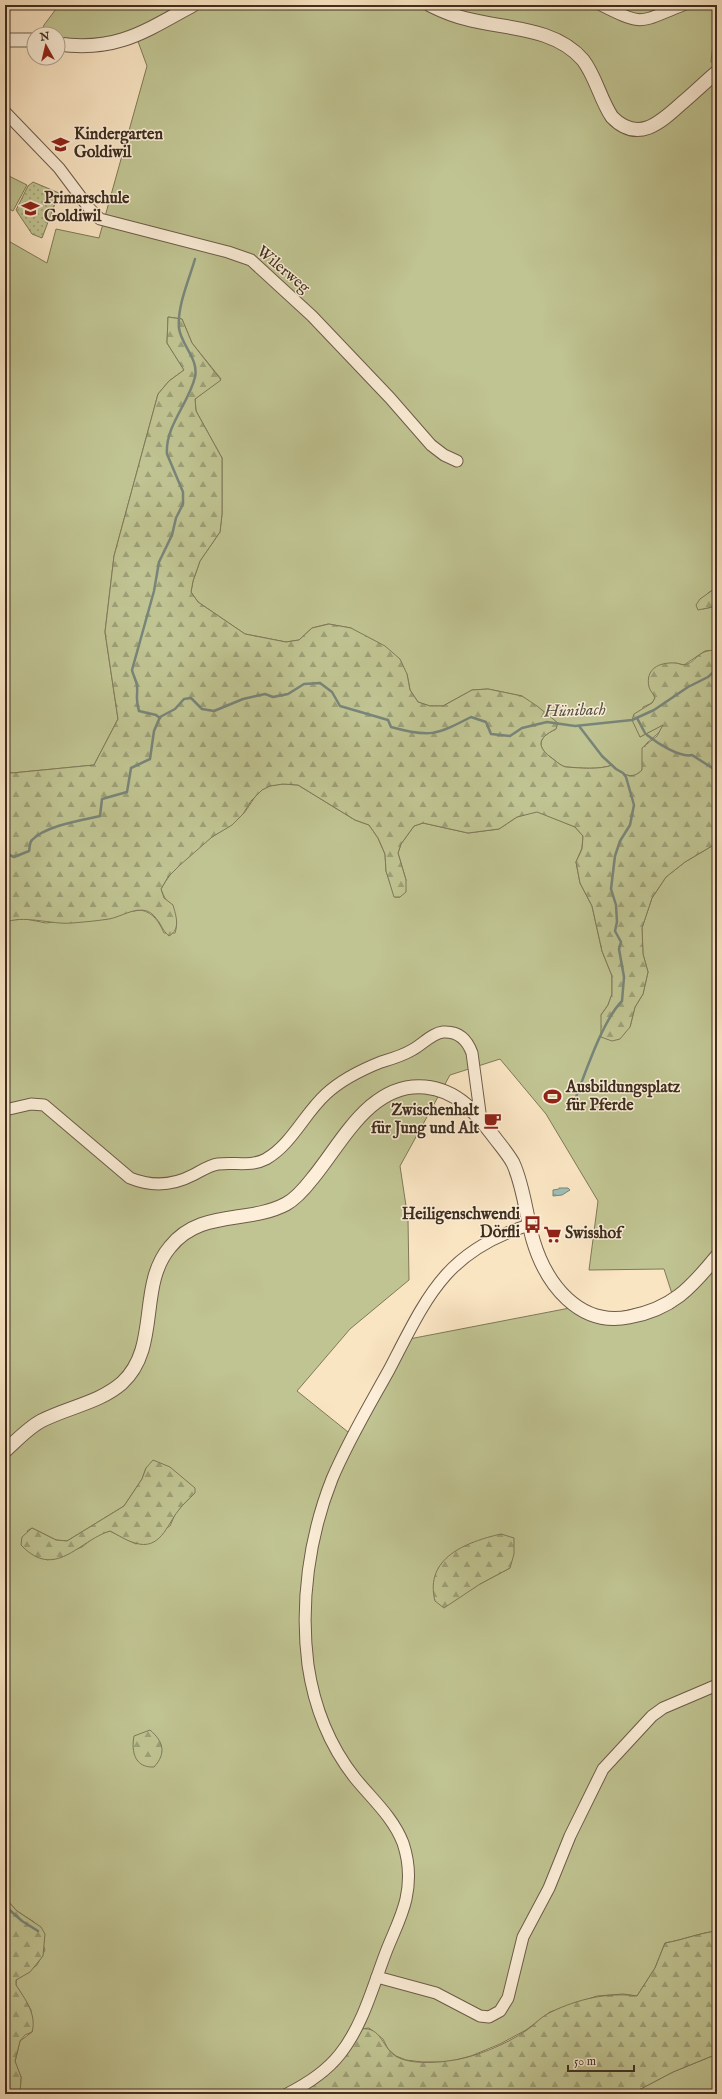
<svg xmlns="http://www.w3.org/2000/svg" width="722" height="2099" viewBox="0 0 722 2099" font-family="'IM FELL English',serif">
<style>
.green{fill:#c0c492;stroke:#7f7959;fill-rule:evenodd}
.forest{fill:url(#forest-firs);stroke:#7f7959}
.park{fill:url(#park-dots);stroke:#7f7959}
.water{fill:url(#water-ripples);stroke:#78857a}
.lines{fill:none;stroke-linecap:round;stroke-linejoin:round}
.stream{stroke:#78857a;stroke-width:2.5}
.minor-casing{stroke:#6d5c49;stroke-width:13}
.tertiary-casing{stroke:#6d5c49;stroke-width:15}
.minor{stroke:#fceed8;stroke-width:11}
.tertiary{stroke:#fceed8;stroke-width:13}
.labels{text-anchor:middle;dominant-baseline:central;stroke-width:3;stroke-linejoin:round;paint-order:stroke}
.poi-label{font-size:16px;font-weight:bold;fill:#3e2e20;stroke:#fceed8;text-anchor:start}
.street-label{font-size:16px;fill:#3e2e20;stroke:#fceed8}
.water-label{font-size:17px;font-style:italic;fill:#565246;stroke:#fceed8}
</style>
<defs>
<pattern id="forest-firs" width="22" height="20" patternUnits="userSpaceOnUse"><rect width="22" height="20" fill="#c0c492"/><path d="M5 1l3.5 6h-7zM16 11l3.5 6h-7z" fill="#9da077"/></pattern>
<pattern id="park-dots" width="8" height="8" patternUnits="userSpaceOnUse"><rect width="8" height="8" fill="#c0c492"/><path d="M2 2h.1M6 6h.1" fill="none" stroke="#9da077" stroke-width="1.8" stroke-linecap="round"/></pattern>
<pattern id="water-ripples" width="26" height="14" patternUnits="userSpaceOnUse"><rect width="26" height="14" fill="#9ebfb6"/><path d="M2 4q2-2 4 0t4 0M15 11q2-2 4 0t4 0" fill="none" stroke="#829c94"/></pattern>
</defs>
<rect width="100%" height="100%" fill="#fae5c3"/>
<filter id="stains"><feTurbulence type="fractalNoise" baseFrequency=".005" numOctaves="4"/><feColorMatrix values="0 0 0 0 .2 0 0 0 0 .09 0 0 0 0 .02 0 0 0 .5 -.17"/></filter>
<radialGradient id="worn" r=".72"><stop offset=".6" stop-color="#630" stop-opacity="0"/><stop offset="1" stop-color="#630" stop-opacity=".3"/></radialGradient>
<g class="green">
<path d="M 59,5 L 717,5 L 717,40 L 713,44 L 711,62 L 716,62 L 717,48 L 717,587 L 708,593 L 703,609 L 717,606 L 717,650 L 705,651 L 684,665 L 675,663 L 653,693 L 655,698 L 652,703 L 643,707 L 640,737 L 664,724 C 660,734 654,736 647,743 C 640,750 644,762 642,770 C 632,781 621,774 613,765 C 597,770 582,768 566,767 C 561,766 557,762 553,759 C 536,747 537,738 556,729 L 522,696 L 488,689 L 472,690 L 443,706 L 430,706 L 418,702 L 410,690 L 407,674 L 351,628 L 328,624 L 312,628 L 299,640 L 286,642 L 245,634 L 198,602 L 191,592 L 193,581 L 200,561 L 220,532 L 222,514 L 222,458 L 196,411 L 195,399 L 221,379 L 192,343 L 182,319 L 168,317 L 167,343 L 184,370 L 169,381 L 158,394 L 114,556 L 105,632 L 118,719 L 94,765 L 12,773 L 5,771 L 5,239 L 47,263 L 56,229 L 99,238 L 147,66 L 136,36 L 58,44 L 58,34 L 41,34 L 44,25 Z"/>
<polygon points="5,174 27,185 13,211 5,207"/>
<path d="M 283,784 L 298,785 L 355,820 L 369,825 L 378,838 L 385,854 L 386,871 L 395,897 L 400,897 L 406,880 L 398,853 L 401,844 L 414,826 L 423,823 L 468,833 L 499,829 L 517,817 L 537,811 L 575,827 L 583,836 L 582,848 L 576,862 L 580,883 L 592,906 L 602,951 L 612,976 L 612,994 L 608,1005 L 601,1015 L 630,1027 L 635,1007 L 643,994 L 648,972 L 643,954 L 642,928 L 652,898 L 666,877 L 685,862 L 717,843 L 717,1931 C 699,1933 683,1940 665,1943 L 655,1968 L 637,1996 L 623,1994 L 597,1996 L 550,2012 L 526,2030 L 500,2044 L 471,2056 L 448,2062 L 422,2062 L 406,2060 L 396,2056 L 388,2049 L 383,2039 L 369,2028 L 361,2029 L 299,2094 L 20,2094 L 21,2077 L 15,2062 L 20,2041 L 32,2032 L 31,2010 L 16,1985 L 16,1980 L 37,1965 L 45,1950 L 34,1922 L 17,1911 L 5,1898 L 5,923 L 10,920 L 26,919 L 46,923 L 141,910 C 154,913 159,922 164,933 L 175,933 C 181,915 166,905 161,889 C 172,868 193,850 212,837 C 222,830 233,825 242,815 C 250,807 253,796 263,789 C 269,785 276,785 283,784 ZM 500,1059 L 546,1114 L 598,1201 L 589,1270 L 664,1269 L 674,1300 L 597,1317 L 575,1307 L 404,1340 L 353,1436 L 297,1391 L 350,1329 L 409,1280 L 408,1219 L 400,1166 L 450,1075 ZM 146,1468 L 192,1496 L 176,1512 L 170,1526 L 136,1544 L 110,1531 L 97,1535 L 82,1547 L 47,1560 L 27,1531 L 32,1528 L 56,1540 L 67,1541 L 124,1506 L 142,1479 ZM 501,1534 L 510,1568 L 480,1584 Z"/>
<polygon points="717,2054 717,2094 631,2094 673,2072"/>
</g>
<g class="forest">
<path d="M 168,317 L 182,319 L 192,343 L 221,380 L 195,399 L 196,411 L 222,458 L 222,514 L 220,532 L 200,561 L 193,581 L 191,592 L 198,602 L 245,634 L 286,642 L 299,640 L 312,628 L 329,624 L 351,628 L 385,646 L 400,659 L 407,674 L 410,690 L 418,702 L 430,706 L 443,706 L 472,690 L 488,689 L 522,696 L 537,706 L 558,723 L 556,729 C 537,738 536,747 553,759 C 557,762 561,766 566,767 C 582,768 597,770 613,765 C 621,774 632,781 642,770 L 642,748 L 657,736 L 663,725 L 640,737 L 632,720 L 634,714 L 652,703 L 655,698 C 654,694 650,691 649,687 C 645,669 659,662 675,663 C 678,663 682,665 684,665 C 698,662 695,650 717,650 L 717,843 L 685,862 L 666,877 L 652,898 L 642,928 L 643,954 L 648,972 L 643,994 L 635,1007 L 630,1027 L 620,1039 L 612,1041 L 601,1037 L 601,1015 L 608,1005 L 612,994 L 612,976 L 602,951 L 592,906 L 580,883 L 576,862 L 582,849 L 583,836 L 575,827 L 537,812 L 517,817 L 499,829 L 468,833 L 423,823 L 414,826 L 401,844 L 398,853 L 406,880 L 406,892 L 400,897 L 394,897 L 386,871 L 385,854 L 378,838 L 369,825 L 355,820 L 298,785 L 283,784 L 270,786 L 262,790 L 251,801 L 243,814 L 232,825 L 212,837 L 180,865 L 168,877 L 161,889 L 164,898 L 173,905 C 176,916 181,929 169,936 C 161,930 158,915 147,911 C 134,907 121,917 109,919 C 96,921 84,922 72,923 C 52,925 21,914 5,923 L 5,771 L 12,773 L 94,765 L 118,719 L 105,632 L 114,556 L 158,394 L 169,381 L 184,370 L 167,343 Z"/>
<polygon points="717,587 717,606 698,610 696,605 700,599"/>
<path d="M 153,1460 L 170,1467 L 195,1488 L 195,1493 C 189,1499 183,1504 178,1511 C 167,1525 160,1551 135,1543 C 127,1541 118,1535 110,1531 C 78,1541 55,1581 21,1545 L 22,1537 L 32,1528 L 56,1540 L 67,1541 L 124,1506 L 142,1479 L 146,1468 Z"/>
<path d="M 501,1534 L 514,1538 L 514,1554 L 510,1568 L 480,1584 L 444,1608 L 435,1601 C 424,1558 466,1542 501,1534 Z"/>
<path d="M 150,1730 C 163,1741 167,1753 154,1767 C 135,1768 131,1752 134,1736 Z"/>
<path d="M 5,1898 L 17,1911 L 41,1927 L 45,1934 L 43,1956 L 30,1972 L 16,1980 L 16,1985 C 25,1999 37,2014 32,2032 L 25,2035 L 20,2041 L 15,2061 L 21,2077 L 20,2094 L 5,2094 Z"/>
<path d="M 717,1931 L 717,2054 L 673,2072 L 631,2094 L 299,2094 L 361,2029 C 382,2026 382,2049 397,2057 C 410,2064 433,2063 448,2061 C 474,2058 505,2045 527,2030 C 535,2024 542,2016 551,2012 C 578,1999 608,1992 637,1996 L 655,1968 L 665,1943 C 683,1940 699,1933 717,1931 Z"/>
</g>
<polygon class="park" points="33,182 59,193 42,238 32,234 16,210 28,186"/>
<polygon class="water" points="559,1188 568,1188 570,1190 562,1195 553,1196 553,1190 559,1189"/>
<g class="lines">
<g class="stream">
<path d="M 160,718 L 156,715 L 139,711 C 135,699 138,696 137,685 C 136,680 133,675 132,670 L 154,591 L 159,562 L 172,535 L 176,518 L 183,504 L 183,492 L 167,454 C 165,426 189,403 195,377 C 199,359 181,345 179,328 C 177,306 189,280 195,259"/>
<polyline points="637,718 645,733"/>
<path d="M 647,735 C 657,743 680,758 692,755 L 717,771"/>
<path d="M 5,853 L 14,857 L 29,851 C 30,848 29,843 32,840 C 45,826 82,820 100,816 L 102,799 L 127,792 L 131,768 L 150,759 L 154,731 L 160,717 L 175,709 L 184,699 L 191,698 L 202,709 L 214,711 L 243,699 L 265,694 L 273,697 L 288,694 L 304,684 L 320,683 L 332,692 L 340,706 L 388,720 L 391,727 C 430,738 436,735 471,717 L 486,722 L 491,734 L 510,736 L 522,728 L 547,722 L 575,726 L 632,720 L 654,710 L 688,687 L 708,677 L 717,669"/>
<path d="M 576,1097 C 586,1071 603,1020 622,1001 L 624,977 L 619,949 L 621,942 L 615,931 L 617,922 L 616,905 L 611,889 L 615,856 L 620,841 L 630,825 L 634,805 L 626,777 L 623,773 L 616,769 L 602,756 L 579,726"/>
<polyline points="5,1906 22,1921 38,1931"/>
</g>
<defs>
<g id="minor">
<path d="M 601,5 C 645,27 639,22 683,5"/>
<polyline points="5,112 59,168 89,208 100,219 228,252 251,260 312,316 390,398 431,445 444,455 457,461"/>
<path d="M 5,1110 L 31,1104 L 44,1105 L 130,1178 C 152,1187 172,1186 193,1175 C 201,1171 210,1165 218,1164 C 235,1162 251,1167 266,1159 C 292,1144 304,1114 326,1094 C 341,1080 361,1070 381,1062 C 391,1059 402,1056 412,1050 C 422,1045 432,1033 443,1032 C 458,1031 467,1039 472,1053 L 481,1120"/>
<polyline points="377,1977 436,1993 480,2016 489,2017 500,2011 508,1998 523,1937 549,1888 570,1836 603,1769 652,1716 663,1708 717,1685"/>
<path d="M 287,2094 C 307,2084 326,2072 340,2054 C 363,2025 373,1986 386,1952 C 393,1934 402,1917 406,1899 C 410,1881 409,1861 403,1843 C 393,1817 372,1799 355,1778 C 329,1745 314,1706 308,1665 C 300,1603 309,1537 332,1479 C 348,1441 369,1406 389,1370 C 427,1297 445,1251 529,1225"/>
</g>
<g id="tertiary">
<path d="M 430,5 C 442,11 454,16 467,19 C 505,29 555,27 583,60 C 596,77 600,99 612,117 C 638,144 661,122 682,103 C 694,93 705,82 717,72"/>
<polyline points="5,40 34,40"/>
<path d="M 58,44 C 116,52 144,32 193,5"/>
<path d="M 5,1451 C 16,1441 28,1428 41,1421 C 68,1407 99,1403 122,1383 C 161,1347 137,1286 170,1247 C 200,1209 248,1224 286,1204 C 297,1198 305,1188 312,1179 C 342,1143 370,1082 425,1087 C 458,1090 476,1113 495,1138 C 501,1146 508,1154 513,1163 C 524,1187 526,1215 533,1240 C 546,1284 579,1327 629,1317 C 672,1309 691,1288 717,1256"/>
</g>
</defs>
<use href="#minor" class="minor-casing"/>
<use href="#tertiary" class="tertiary-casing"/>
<use href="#minor" class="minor"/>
<use href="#tertiary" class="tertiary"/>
</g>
<defs>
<symbol id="school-bare" viewBox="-9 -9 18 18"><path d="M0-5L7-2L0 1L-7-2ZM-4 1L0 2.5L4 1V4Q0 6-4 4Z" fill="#8f2418" stroke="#fceed8" stroke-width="2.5" paint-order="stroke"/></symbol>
<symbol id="stadium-bare" viewBox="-9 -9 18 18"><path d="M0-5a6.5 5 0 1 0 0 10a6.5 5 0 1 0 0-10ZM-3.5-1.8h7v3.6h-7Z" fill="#8f2418" stroke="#fceed8" stroke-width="2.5" paint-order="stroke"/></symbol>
<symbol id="cafe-bare" viewBox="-9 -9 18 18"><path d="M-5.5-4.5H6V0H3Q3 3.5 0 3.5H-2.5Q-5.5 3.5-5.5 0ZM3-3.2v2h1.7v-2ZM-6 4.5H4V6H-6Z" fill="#8f2418" stroke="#fceed8" stroke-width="2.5" paint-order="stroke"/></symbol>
<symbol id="bus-bare" viewBox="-9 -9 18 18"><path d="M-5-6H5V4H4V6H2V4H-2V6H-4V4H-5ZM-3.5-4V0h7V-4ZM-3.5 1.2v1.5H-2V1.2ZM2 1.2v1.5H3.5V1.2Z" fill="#8f2418" stroke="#fceed8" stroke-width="2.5" paint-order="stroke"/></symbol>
<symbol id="supermarket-bare" viewBox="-9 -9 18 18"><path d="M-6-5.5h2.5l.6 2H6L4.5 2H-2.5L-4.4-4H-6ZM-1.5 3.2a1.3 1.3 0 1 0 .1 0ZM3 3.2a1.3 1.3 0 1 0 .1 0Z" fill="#8f2418" stroke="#fceed8" stroke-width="2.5" paint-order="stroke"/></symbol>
</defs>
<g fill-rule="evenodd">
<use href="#school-bare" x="48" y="132" width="25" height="25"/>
<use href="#school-bare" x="18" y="196" width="25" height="25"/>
<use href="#stadium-bare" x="540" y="1084" width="25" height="25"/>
<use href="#cafe-bare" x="480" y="1108" width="25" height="25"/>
<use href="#bus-bare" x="520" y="1212" width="25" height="25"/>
<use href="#supermarket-bare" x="540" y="1222" width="25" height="25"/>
</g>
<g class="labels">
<g class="poi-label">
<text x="74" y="135">Kindergarten<tspan x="74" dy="18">Goldiwil</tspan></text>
<text x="44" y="199">Primarschule<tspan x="44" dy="18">Goldiwil</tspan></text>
<text x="566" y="1088">Ausbildungsplatz<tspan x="566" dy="18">für Pferde</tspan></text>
<text x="479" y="1111" text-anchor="end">Zwischenhalt<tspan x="479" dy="18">für Jung und Alt</tspan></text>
<text x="520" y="1215" text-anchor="end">Heiligenschwendi<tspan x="520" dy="18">Dörfli</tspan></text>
<text x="565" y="1234">Swisshof</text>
</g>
<g class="street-label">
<text transform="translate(283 270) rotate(40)">Wilerweg</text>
</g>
<g class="water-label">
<text transform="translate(575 711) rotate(-2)">Hünibach</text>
</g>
</g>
<rect width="722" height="2099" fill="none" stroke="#fae5c3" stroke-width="20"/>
<rect x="6" y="6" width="710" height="2087" fill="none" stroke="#3e2e20" stroke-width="2"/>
<rect x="10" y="10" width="702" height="2079" fill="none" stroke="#3e2e20"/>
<g transform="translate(46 46) rotate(352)"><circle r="19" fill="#fceed8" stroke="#b0a18e"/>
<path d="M0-3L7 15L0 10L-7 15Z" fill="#8f2418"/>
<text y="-6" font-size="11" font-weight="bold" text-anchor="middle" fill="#3e2e20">N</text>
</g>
<path d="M568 2065v6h66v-6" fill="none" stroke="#3e2e20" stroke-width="2"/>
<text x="574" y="2065" font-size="12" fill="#3e2e20" stroke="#fceed8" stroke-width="3" paint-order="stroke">50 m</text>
<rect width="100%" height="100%" filter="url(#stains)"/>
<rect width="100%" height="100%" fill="url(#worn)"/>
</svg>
